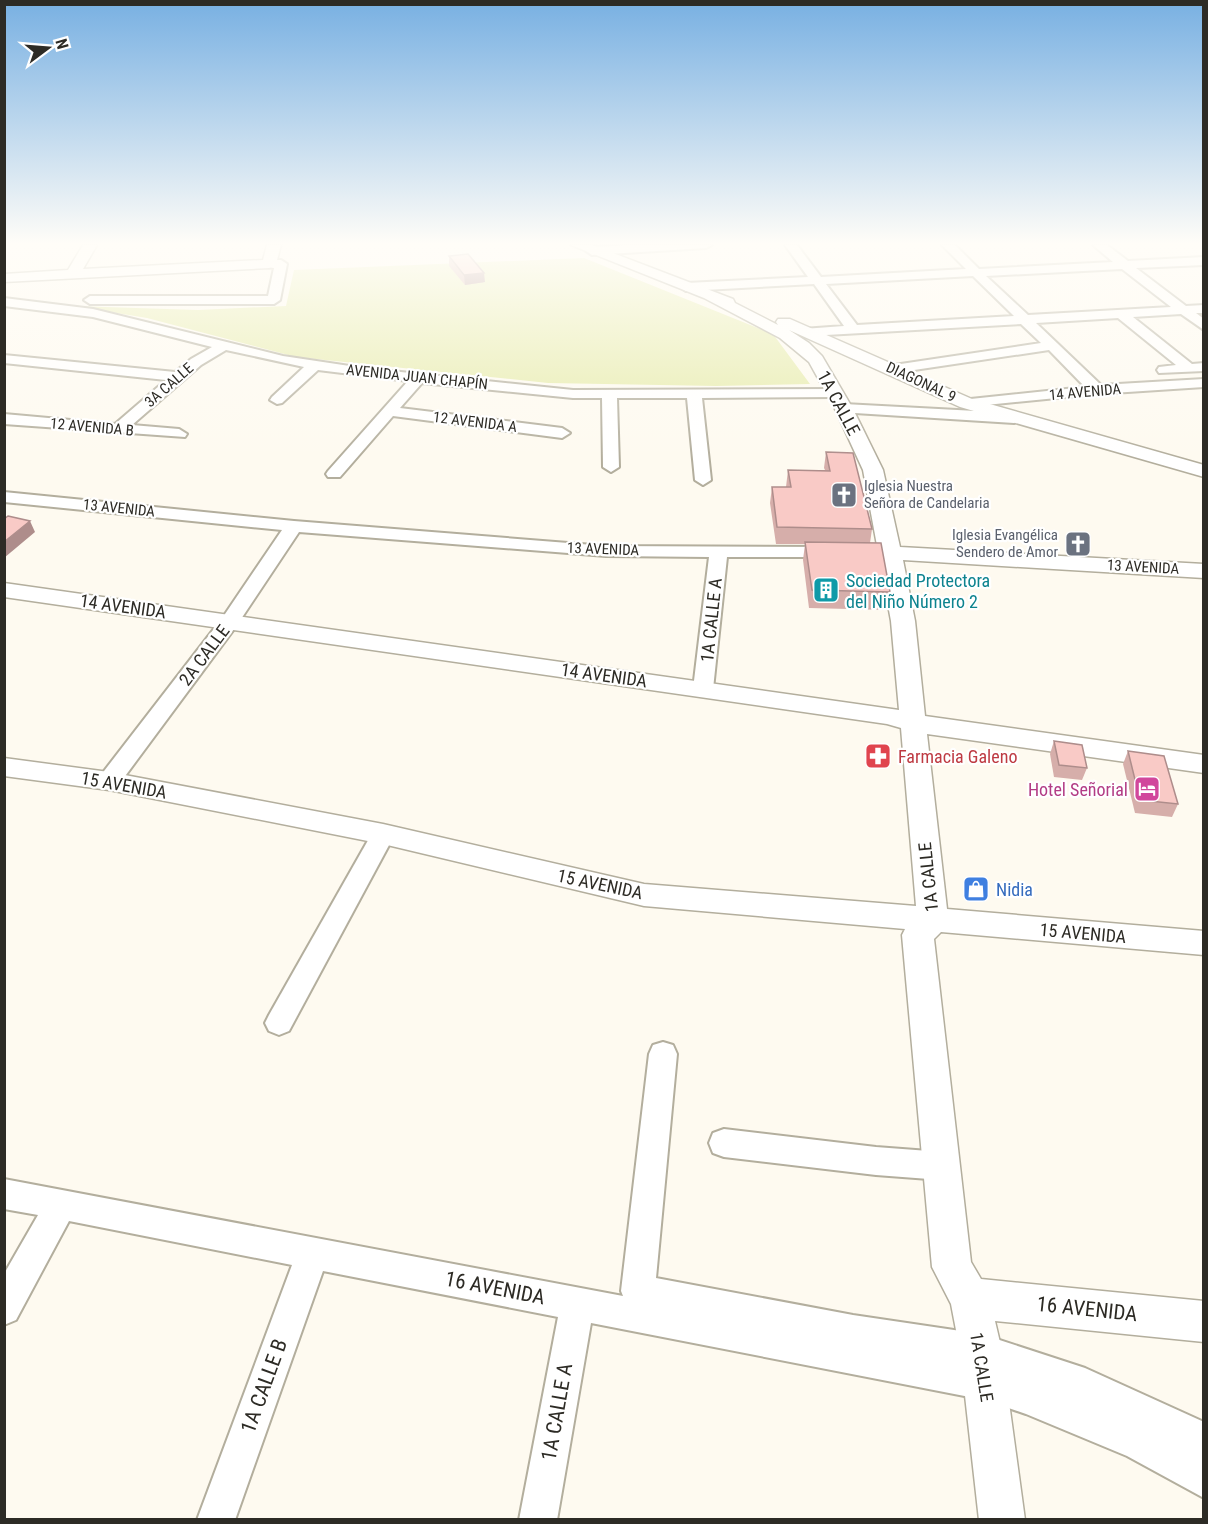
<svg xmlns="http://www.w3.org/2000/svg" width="1208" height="1524" viewBox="0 0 1208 1524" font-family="'Roboto Condensed',sans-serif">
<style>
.green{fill:#e6ebaa}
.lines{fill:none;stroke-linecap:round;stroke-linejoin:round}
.minor-casing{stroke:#b3ae9d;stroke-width:4}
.tertiary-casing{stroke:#b3ae9d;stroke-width:3}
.minor{fill:#fff;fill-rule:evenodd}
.tertiary{fill:#fff;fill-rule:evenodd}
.wall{fill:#d6aeaa}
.shaded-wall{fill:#ae8d8b}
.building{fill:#f9cac6;stroke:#ae8d8b;stroke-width:1.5}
.labels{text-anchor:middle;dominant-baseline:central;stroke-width:4.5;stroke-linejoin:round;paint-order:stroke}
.far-street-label{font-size:15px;fill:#2d2b25;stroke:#fff}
.far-worship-label{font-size:15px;fill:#5b616d;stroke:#fff;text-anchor:start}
.street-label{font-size:18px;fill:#2d2b25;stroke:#fff}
.culture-label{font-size:18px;fill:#0d838f;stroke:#fff;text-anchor:start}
.health-label{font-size:18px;fill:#be3a42;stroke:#fff;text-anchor:start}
.hotel-label{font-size:18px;fill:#b23c85;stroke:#fff;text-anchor:end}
.shop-label{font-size:18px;fill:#366cbe;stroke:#fff;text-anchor:start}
.near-street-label{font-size:21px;fill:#2d2b25;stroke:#fff}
</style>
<rect width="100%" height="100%" fill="#fefaf0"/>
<polygon class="green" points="584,258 773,334 810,384 716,386 548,383 296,357 147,318 74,306 198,310 286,306 294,270"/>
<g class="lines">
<defs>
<g id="minor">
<polygon points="632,245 712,245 706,248 592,255 586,251 592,247"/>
<path d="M 785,245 L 797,245 L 821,277 L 966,269 L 942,245 L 955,245 L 979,269 L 1113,262 L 1093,245 L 1107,245 L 1128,261 L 1204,257 L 1204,265 L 1136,268 L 1186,306 L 1204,305 L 1204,313 L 1196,313 L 1204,319 L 1204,330 L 1181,314 L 1133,317 L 1192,364 L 1204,363 L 1204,371 L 1159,373 L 1157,370 L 1159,367 L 1176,365 L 1118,318 L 1036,323 L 1101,385 L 1204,379 L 1204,387 L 1097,394 L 966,407 L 961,406 L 959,403 L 961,400 L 1085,387 L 1049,350 L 894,373 L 887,369 L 894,365 L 1041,343 L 1021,324 L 808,336 L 801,332 L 803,329 L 844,326 L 814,284 L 686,291 L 680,287 L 686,283 L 808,277 ZM 1122,269 L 1171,307 L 1028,315 L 986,276 ZM 973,276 L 1014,316 L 857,325 L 826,284 Z"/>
<polygon points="269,260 281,260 287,264 280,300 274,304 90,304 84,300 90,296 268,296 274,268 265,267 263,264"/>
<polygon points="4,298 93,309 283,356 363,368 573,390 835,389 842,393 835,397 702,398 711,480 703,485 695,480 687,398 617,398 619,467 611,472 603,467 602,398 573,398 422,383 400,408 562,428 570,433 562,438 393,416 340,477 328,477 326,474 328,471 408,381 318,370 282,403 277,404 270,400 272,397 304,367 226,350 201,365 132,425 179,429 187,434 185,437 4,424 4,414 115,424 166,380 4,363 4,355 175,372 191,359 212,347 93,317 4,306"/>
<polygon points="844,404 1014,413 1022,418 1014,423 839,412 836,409 839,406"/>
<polygon points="4,492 294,521 606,546 835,547 841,548 844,552 841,556 835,557 727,557 713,689 710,694 703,696 696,694 693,689 709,557 606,556 299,532 237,625 117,787 109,789 101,787 98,781 101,775 223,617 282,530 4,502"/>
<polygon points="383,825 391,828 395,834 289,1031 279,1035 269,1031 265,1023 269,1015 375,828"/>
<polygon points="663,1042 673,1045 677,1054 656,1278 853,1315 981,1334 1085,1368 1204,1422 1204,1498 1127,1456 1026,1414 985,1400 591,1323 557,1520 519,1520 558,1317 323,1271 235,1520 197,1520 292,1265 69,1221 16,1320 4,1325 4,1274 38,1215 4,1209 4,1179 623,1296 621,1291 649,1054 653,1045"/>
<polygon points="724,1129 876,1147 942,1152 953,1156 957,1166 953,1176 942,1180 876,1175 724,1157 713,1153 709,1143 713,1133"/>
</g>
<g id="tertiary">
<polygon points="83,245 97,245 83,269 263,260 267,245 281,245 276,264 269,268 4,282 4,274 68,270"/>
<polygon points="571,245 592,245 733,299 735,303 778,325 776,322 778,319 790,319 972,399 1204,465 1204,477 960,407 789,330 809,343 822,356 853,409 883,470 900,547 1204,564 1204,578 903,560 915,621 925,716 1204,755 1204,773 927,734 947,909 1204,931 1204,955 941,932 934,939 971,1262 981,1279 1204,1301 1204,1342 995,1321 1002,1351 1025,1520 979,1520 960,1351 951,1304 932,1267 902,935 905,929 644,906 383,844 109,790 4,776 4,758 109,772 383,824 644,884 916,906 901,728 887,724 4,597 4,583 899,710 891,621 863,470 835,409 809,362 780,338 704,298"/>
</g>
</defs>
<use href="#minor" class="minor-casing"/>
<use href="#tertiary" class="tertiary-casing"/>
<use href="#minor" class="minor"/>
<use href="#tertiary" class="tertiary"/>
</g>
<g class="wall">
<polygon points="449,256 485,282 465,285 449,266"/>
<polygon points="826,452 872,529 870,543 890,592 887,610 809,608 803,560 805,544 776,544 770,503 772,487 786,487 788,470 825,470 824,468"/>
<polygon points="1054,741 1087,768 1082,780 1054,777 1050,754"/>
<polygon points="1128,751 1178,804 1172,817 1135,813 1123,764"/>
</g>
<g class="shaded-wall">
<polygon points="484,273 485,282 465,285 464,275"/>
<polygon points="30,521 35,532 4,558 4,542"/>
</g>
<g class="building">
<polygon points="468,254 484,273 464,275 449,256"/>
<polygon points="826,452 853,453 872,529 777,527 772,487 791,487 788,470 830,471"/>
<polygon points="8,516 30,521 4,542 4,519"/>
<polygon points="805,542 881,543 890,592 812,590"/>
<polygon points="1054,741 1082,745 1087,768 1059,765"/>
<polygon points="1128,751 1164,756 1178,804 1140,800"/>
</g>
<linearGradient id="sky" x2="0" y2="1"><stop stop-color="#78b0e2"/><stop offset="0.53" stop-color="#fffdf8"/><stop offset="1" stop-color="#fffdf8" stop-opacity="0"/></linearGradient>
<rect width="1208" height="459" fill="url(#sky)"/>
<defs>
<symbol id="church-square" viewBox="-11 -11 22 22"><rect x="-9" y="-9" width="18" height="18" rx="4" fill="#6b7280" stroke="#fff"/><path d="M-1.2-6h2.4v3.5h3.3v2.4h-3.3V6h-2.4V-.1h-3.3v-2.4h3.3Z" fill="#fff"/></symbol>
<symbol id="building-square" viewBox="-11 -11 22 22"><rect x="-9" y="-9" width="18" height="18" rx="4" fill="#0f9aa8" stroke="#fff"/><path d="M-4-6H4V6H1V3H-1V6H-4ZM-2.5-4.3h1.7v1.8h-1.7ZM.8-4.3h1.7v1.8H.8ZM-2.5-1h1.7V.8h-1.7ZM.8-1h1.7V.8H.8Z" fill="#fff"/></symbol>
<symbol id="pharmacy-square" viewBox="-11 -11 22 22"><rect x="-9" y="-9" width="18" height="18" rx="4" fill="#e0444e" stroke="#fff"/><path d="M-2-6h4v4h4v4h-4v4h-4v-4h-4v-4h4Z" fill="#fff"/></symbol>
<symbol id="hotel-square" viewBox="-11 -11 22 22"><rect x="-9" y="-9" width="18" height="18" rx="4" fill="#d1479c" stroke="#fff"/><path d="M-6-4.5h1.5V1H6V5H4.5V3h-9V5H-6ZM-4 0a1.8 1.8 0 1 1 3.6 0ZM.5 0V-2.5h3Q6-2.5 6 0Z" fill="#fff"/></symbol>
<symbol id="shop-square" viewBox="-11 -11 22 22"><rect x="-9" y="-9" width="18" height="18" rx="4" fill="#3f7fe0" stroke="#fff"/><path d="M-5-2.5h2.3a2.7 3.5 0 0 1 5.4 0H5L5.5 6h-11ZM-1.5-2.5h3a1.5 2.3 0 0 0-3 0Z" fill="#fff"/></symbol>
</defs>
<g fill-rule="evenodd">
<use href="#church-square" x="829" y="480" width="30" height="30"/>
<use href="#church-square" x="1063" y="529" width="30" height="30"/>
<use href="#building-square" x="811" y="575" width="30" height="30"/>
<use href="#pharmacy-square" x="863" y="741" width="30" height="30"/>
<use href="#hotel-square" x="1132" y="774" width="30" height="30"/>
<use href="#shop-square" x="961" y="874" width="30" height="30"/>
</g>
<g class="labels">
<g class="far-street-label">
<text transform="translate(417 377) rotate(6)">AVENIDA JUAN CHAPÍN</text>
<text transform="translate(921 382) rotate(25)">DIAGONAL 9</text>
<text transform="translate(169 385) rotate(-41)">3A CALLE</text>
<text transform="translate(1085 392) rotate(-5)">14 AVENIDA</text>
<text transform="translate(475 422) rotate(7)">12 AVENIDA A</text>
<text transform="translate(92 427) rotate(5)">12 AVENIDA B</text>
<text transform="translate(119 508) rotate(6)">13 AVENIDA</text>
<text transform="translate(603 549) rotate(2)">13 AVENIDA</text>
<text transform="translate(1143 567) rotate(3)">13 AVENIDA</text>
</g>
<g class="far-worship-label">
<text x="864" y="486">Iglesia Nuestra<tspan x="864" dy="17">Señora de Candelaria</tspan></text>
<text x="1058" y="535" text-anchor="end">Iglesia Evangélica<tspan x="1058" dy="17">Sendero de Amor</tspan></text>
</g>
<g class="street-label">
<text transform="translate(839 403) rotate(62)">1A CALLE</text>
<text transform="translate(123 606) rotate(8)">14 AVENIDA</text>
<text transform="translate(711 620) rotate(-84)">1A CALLE A</text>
<text transform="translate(204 655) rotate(-53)">2A CALLE</text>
<text transform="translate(604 675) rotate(8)">14 AVENIDA</text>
<text transform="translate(124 785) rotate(10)">15 AVENIDA</text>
<text transform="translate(928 877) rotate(-96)">1A CALLE</text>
<text transform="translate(600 884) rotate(12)">15 AVENIDA</text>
<text transform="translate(1083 933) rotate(5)">15 AVENIDA</text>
<text transform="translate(982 1367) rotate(81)">1A CALLE</text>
</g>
<g class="culture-label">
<text x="846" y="580">Sociedad Protectora<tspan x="846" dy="21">del Niño Número 2</tspan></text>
</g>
<g class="health-label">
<text x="898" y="756">Farmacia Galeno</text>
</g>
<g class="hotel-label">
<text x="1128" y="789">Hotel Señorial</text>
</g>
<g class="shop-label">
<text x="996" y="889">Nidia</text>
</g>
<g class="near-street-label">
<text transform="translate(495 1288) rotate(11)">16 AVENIDA</text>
<text transform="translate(1087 1309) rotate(6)">16 AVENIDA</text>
<text transform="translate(264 1386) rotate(-70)">1A CALLE B</text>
<text transform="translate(557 1412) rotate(-80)">1A CALLE A</text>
</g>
</g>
<rect width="1208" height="1524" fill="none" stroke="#2d2b25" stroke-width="12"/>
<g transform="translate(48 48) rotate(74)" stroke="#ffffff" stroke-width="4.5" paint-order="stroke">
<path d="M0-4.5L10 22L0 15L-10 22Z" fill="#2d2b25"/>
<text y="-9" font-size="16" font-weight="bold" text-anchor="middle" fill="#2d2b25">N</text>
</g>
</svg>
